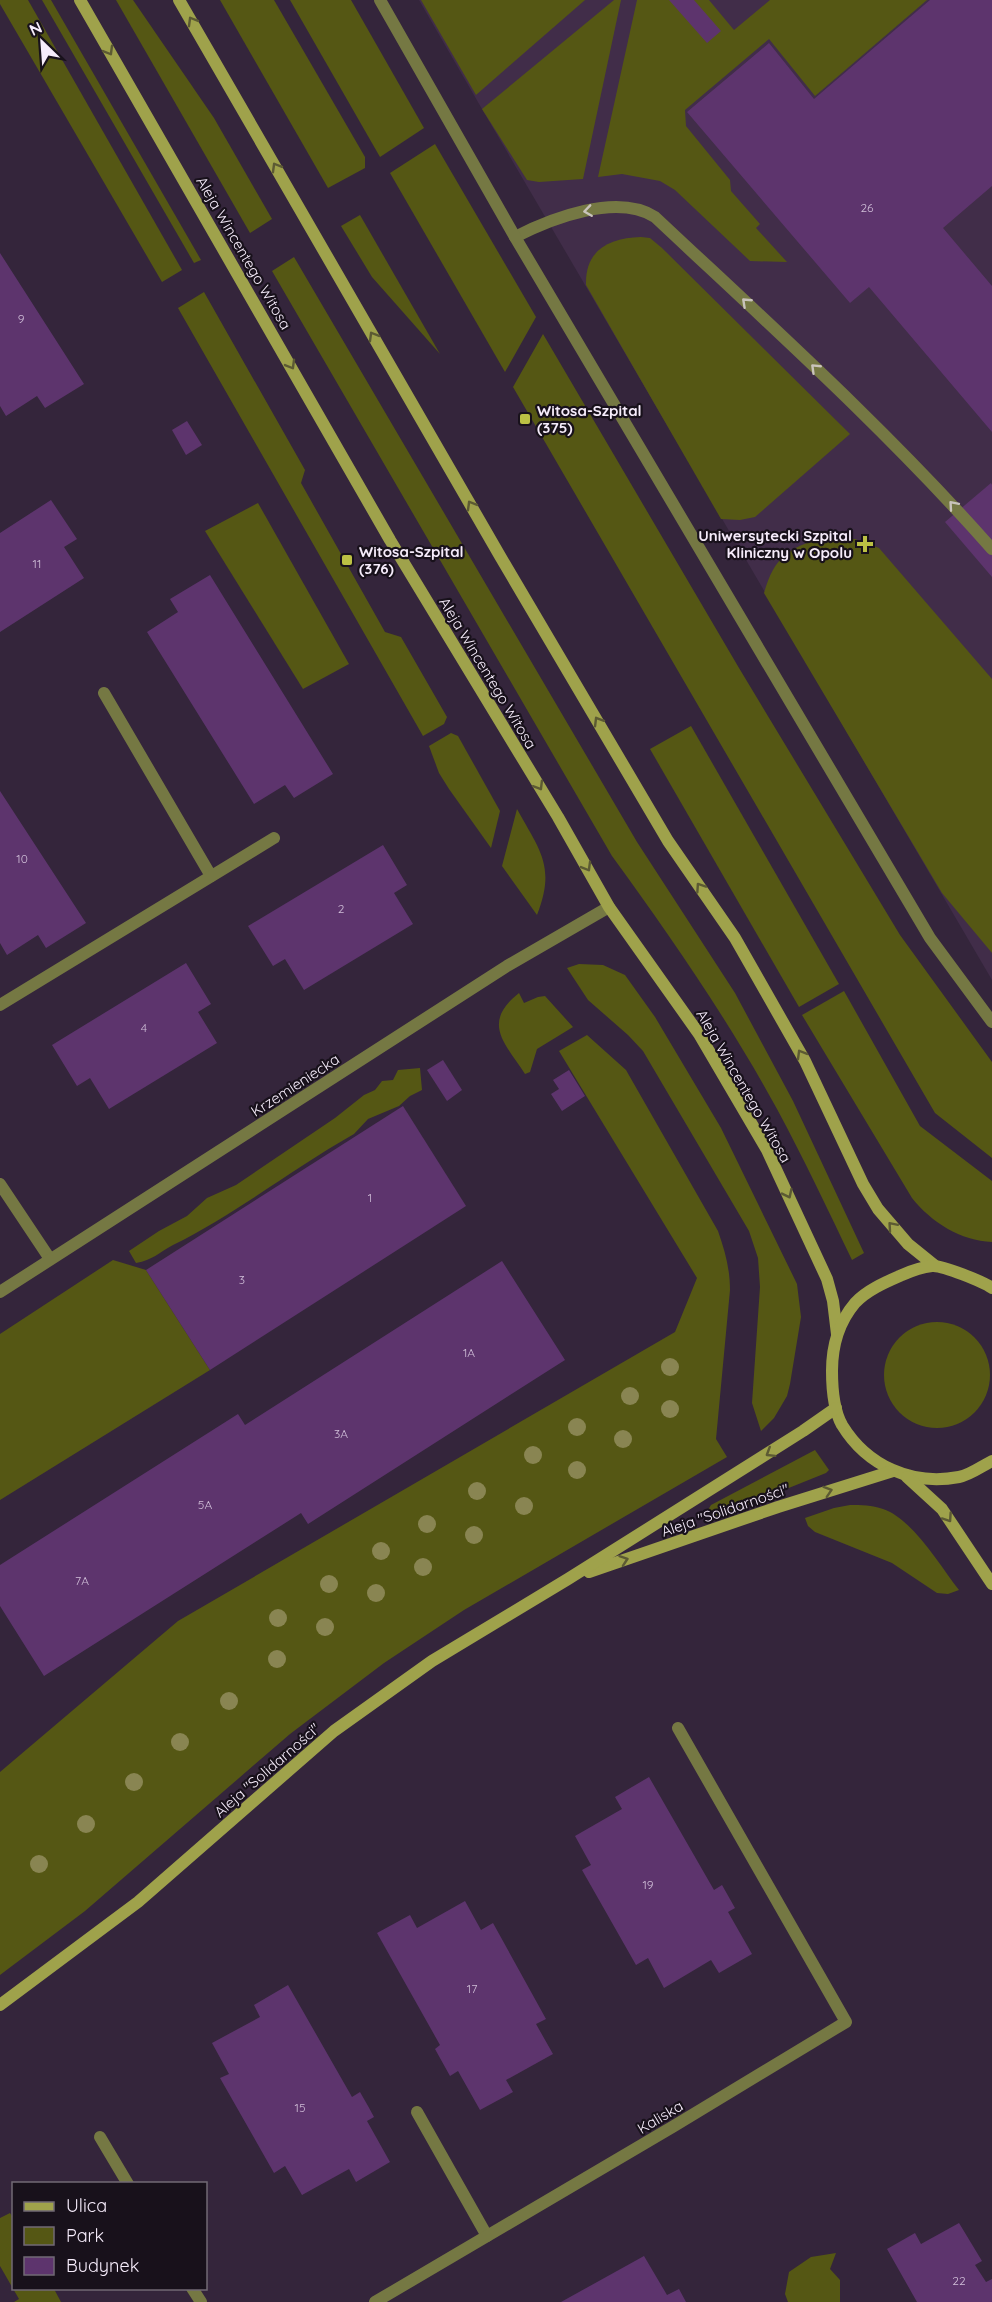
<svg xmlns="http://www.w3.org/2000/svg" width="992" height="2302" viewBox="0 0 992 2302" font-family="Quicksand,sans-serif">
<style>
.built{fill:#412d49}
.green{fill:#555714}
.building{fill:#5d346d}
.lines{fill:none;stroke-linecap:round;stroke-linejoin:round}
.lane{stroke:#757843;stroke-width:12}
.street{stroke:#757843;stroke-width:12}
.secondary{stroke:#9fa24b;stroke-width:12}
.tree{fill:#898552}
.oneway{stroke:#5c5a33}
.oneway2{stroke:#c9c3bb}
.poi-dot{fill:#bbc044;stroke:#18111b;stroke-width:2}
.labels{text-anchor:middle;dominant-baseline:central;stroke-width:4.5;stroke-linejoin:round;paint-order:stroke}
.number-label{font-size:12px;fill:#d0bed8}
.street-label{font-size:15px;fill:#f6ecfb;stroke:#18111b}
.poi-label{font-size:15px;font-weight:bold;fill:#f6ecfb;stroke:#18111b;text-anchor:start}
</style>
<rect width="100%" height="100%" fill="#34253b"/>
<polygon class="built" points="419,0 992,0 992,980 482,109"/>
<g class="green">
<polygon points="0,0 28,0 182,270 162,282 0,4"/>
<polygon points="42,0 51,0 201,260 194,263"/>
<polygon points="116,0 133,0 214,118 272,219 250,233"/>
<polygon points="220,0 274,0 365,157 365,168 328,188"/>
<polygon points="290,0 351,0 424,128 380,157"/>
<polygon points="421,0 585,0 476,95"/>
<polygon points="614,0 621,0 583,179 539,182 527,180 482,109"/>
<polygon points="637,0 709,0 734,30 770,0 927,0 815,96 769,39 685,110 686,126 730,180 731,191 760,224 756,228 787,262 750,261 675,190 660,181 622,174 598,177"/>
<polygon points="435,144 536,317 505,372 390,173"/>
<polygon points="360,215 440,354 372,277 341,226"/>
<path d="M 641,237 L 650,238 L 662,248 L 850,434 L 755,517 L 740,520 L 721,519 L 586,285 C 585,249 610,238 641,237 Z"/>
<path d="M 294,257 L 637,842 L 735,993 L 793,1101 L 864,1253 L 852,1260 C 828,1210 804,1159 777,1109 C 729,1021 671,937 612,856 L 272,271 Z"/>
<polygon points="204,292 305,470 301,483 385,632 401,637 447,717 444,724 423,736 178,308"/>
<polygon points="543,334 739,668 900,935 992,1062 992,1158 935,1113 513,387"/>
<polygon points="258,503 349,664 303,689 205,531"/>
<path d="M 824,538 L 855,539 L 879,548 L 992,679 L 992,953 L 942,893 L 764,593 C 774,557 789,547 824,538 Z"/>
<polygon points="691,726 839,984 799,1007 650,749"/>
<polygon points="451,733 458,736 500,811 491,848 449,789 439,773 429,746"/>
<path d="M 517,809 C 540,851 556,866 537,915 L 502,866 Z"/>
<polygon points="579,964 603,965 625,975 655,1017 721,1128 797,1284 801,1317 790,1384 787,1396 774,1418 761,1431 752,1403 760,1287 758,1258 749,1231 643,1051 628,1035 588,1000 567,968"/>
<path d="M 844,991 L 920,1126 L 992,1181 L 992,1242 C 961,1241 931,1222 912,1198 L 802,1015 Z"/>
<path d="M 519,993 L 524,1003 L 538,997 L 545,996 L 573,1027 L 537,1049 L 530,1072 L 525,1074 C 505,1043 481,1023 519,993 Z"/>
<path d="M 587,1035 L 626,1070 L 718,1231 C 725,1251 730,1269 730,1290 L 716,1439 L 727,1457 L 464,1610 L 384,1663 L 290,1734 L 85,1911 L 0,1975 L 0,1772 L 178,1621 L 675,1332 L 697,1278 L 559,1051 Z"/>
<path d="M 420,1068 L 422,1090 L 410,1096 L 399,1106 L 368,1119 L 354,1134 C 292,1169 236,1214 173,1245 C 158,1253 153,1260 136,1263 L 129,1251 L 159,1231 L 187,1216 L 207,1198 L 236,1185 L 335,1118 L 364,1095 L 375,1090 L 382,1081 L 393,1080 L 398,1070 Z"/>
<polygon points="113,1260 146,1270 210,1370 0,1500 0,1334"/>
<circle cx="937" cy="1375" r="53"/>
<path d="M 815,1450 L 829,1470 L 826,1473 L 719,1516 C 713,1516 710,1516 708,1510 L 711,1505 Z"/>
<path d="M 850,1505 C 861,1505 872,1505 883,1509 C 913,1519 940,1566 959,1590 L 948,1594 L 937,1593 L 892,1563 L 815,1532 L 808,1526 L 805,1518 L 834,1508 Z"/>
<polygon points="10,2213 14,2219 14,2288 54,2289 61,2302 14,2302 19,2299 0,2266 0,2218"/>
<polygon points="836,2253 830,2269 840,2280 840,2302 788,2302 785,2294 789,2272 811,2257"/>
</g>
<g class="building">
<polygon points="669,0 694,0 721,31 707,43"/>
<polygon points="930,0 992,0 992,186 943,228 992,286 992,432 869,287 850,303 687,112 769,43 814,99"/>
<polygon points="0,253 84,384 45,408 37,396 6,416 0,406"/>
<polygon points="187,421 202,445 186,455 172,430"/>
<polygon points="991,483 992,485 992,577 945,522"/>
<polygon points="51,500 77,539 64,547 84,578 0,632 0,533"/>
<polygon points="210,575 333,774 294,798 285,785 254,804 147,632 178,612 170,599"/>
<polygon points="0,791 86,923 46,948 38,935 7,955 0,943"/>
<polygon points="383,845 407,885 394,893 413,924 304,990 285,959 273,966 248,926"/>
<polygon points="186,963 211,1004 198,1012 217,1043 109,1109 90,1078 77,1086 52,1045"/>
<polygon points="443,1060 462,1090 447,1101 427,1070"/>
<polygon points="569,1070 585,1096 562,1111 551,1094 559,1089 553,1080"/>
<polygon points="403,1106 466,1206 210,1370 146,1270"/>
<polygon points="502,1261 565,1360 308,1524 301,1513 44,1676 0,1606 0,1565 238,1414 245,1425"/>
<polygon points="649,1777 714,1890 722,1885 735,1908 728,1912 752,1954 719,1973 711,1960 664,1988 648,1958 636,1965 582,1870 591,1865 575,1836 622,1809 615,1797"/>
<polygon points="465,1901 481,1930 493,1923 546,2019 536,2024 553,2054 506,2080 513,2092 480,2110 458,2071 450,2076 435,2049 440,2045 377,1933 410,1915 417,1928"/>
<polygon points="288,1985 352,2097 360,2092 368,2106 374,2117 367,2121 390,2162 356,2182 349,2169 302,2195 285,2166 274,2173 220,2078 229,2074 212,2043 260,2017 254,2005"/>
<polygon points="959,2223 982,2261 975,2265 986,2282 992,2279 992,2302 917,2302 887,2249 915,2233 921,2244"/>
<polygon points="644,2256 667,2295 679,2289 686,2302 561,2302"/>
</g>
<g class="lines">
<g class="lane">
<path d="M 515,237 C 552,218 617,193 655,217 C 770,325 888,431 992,549"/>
<polyline points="104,693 211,876"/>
<polyline points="0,1005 274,838"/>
<polyline points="0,1184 50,1259"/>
<polyline points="417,2112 487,2236"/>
<polyline points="100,2137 128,2184"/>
<polyline points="192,2288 201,2302"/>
<polyline points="375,2302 674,2126 846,2022 678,1728"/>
</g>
<g class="street">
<polyline points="380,0 515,237 930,938 992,1022"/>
<polyline points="0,1292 507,966 609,907"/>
</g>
<g class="secondary">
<polyline points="80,0 390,540 558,817 609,907 699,1034 767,1150 827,1279 833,1301 837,1334"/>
<polyline points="179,0 500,556 668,841 735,938 805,1061 863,1184 878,1209 908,1244 934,1265"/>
<path d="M 992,1288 C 984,1282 942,1265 932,1266 C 923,1267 911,1271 902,1275 C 886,1282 867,1290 855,1303 C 839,1322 832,1347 832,1371 C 832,1388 833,1409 842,1425 C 867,1466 912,1486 959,1477 C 970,1475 982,1466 992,1461"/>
<polyline points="907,1477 942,1509 992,1584"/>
<polyline points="589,1572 778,1507 893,1471"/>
<polyline points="0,2005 138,1902 334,1731 432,1661 568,1579 803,1431 836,1408"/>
</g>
</g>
<g class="tree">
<circle cx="670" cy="1367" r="9"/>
<circle cx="630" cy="1396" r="9"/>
<circle cx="670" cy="1409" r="9"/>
<circle cx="577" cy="1427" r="9"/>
<circle cx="623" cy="1439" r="9"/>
<circle cx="533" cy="1455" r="9"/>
<circle cx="577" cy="1470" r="9"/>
<circle cx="477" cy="1491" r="9"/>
<circle cx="524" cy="1506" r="9"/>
<circle cx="427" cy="1524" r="9"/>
<circle cx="474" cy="1535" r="9"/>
<circle cx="381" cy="1551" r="9"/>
<circle cx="423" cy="1567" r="9"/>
<circle cx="329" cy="1584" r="9"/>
<circle cx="376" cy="1593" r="9"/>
<circle cx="278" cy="1618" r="9"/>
<circle cx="325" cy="1627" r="9"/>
<circle cx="277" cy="1659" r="9"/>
<circle cx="229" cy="1701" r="9"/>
<circle cx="180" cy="1742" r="9"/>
<circle cx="134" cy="1782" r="9"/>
<circle cx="86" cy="1824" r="9"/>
<circle cx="39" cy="1864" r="9"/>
</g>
<defs><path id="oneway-chevron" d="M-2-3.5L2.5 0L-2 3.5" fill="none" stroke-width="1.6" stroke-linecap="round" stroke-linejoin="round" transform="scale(1.5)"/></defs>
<g class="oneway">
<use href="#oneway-chevron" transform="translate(192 21) rotate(-120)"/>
<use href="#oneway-chevron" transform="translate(109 51) rotate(60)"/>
<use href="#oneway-chevron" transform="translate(276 167) rotate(-120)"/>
<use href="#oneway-chevron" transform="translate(373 336) rotate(-120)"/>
<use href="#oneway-chevron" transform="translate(291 365) rotate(60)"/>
<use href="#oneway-chevron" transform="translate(471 505) rotate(-120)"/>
<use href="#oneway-chevron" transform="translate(598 721) rotate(-121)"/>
<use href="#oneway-chevron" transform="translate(539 786) rotate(59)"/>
<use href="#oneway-chevron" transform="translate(587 867) rotate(60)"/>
<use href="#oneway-chevron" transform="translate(700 887) rotate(-124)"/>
<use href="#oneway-chevron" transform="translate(801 1054) rotate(-120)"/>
<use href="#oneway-chevron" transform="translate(788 1194) rotate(64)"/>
<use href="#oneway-chevron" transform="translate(892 1226) rotate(-131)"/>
<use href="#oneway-chevron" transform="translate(770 1453) rotate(148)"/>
<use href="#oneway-chevron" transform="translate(828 1491) rotate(-18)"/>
<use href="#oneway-chevron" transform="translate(948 1518) rotate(56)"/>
<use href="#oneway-chevron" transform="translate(624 1560) rotate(-19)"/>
</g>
<g class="oneway2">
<use href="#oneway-chevron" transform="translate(588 211) rotate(172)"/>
<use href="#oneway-chevron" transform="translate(746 302) rotate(-137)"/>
<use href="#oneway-chevron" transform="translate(815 368) rotate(-136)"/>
<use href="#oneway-chevron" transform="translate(953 505) rotate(-131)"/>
</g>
<g class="poi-dot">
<rect x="519" y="413" width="12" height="12" rx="3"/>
<path d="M862 535h6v6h6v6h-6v6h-6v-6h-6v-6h6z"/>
<rect x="341" y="554" width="12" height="12" rx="3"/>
</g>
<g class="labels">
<g class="number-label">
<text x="867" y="207">26</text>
<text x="21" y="318">9</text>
<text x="37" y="563">11</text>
<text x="22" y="858">10</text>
<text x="341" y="908">2</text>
<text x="144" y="1027">4</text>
<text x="370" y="1197">1</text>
<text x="242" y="1279">3</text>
<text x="469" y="1352">1A</text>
<text x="341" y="1433">3A</text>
<text x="205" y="1504">5A</text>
<text x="82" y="1580">7A</text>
<text x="648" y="1884">19</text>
<text x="472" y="1988">17</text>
<text x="300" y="2107">15</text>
<text x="959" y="2280">22</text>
</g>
<g class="street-label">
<text transform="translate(244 253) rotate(60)">Aleja Wincentego Witosa</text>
<text transform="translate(488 673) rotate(59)">Aleja Wincentego Witosa</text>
<text transform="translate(295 1085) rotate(-33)">Krzemieniecka</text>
<text transform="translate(744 1086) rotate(60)">Aleja Wincentego Witosa</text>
<text transform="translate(725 1510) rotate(-19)">Aleja "Solidarności"</text>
<text transform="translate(267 1770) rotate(-41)">Aleja "Solidarności"</text>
<text transform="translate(660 2117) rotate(-31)">Kaliska</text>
</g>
<g class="poi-label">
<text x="537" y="410">Witosa-Szpital<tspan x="537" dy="17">(375)</tspan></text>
<text x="852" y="535" text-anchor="end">Uniwersytecki Szpital<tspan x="852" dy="17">Kliniczny w Opolu</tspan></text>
<text x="359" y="551">Witosa-Szpital<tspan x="359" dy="17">(376)</tspan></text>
</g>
</g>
<rect x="12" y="2182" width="195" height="108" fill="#18111b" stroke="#716975" stroke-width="1.5"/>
<rect x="24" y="2202" width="30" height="9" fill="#9fa24b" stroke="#716975" stroke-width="1.5"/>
<text x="66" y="2212" font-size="18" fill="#f6ecfb">Ulica</text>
<rect x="24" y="2227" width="30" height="18" fill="#555714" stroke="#716975" stroke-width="1.5"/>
<text x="66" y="2242" font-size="18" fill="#f6ecfb">Park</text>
<rect x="24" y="2257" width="30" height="18" fill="#5d346d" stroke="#716975" stroke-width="1.5"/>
<text x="66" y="2272" font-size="18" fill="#f6ecfb">Budynek</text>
<g transform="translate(42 42) rotate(335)" stroke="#18111b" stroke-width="4.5" paint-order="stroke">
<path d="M0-4.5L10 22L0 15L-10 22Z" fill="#f6ecfb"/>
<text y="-9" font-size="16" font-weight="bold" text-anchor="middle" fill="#f6ecfb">N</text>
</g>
</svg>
